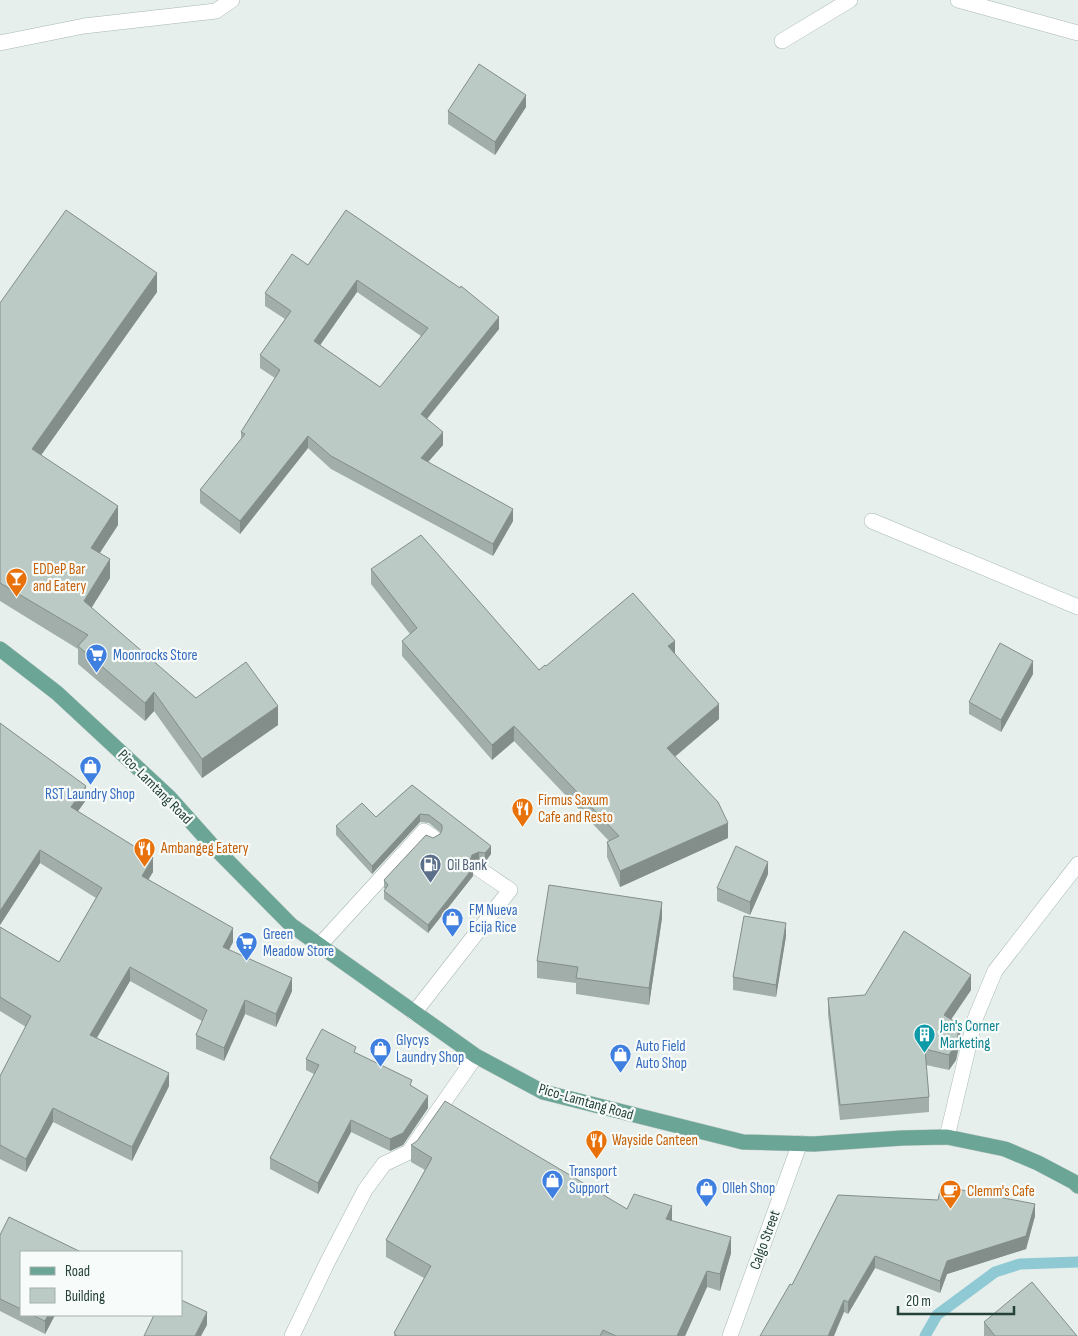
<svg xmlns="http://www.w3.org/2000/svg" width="1078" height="1336" viewBox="0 0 1078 1336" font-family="'Sofia Sans Condensed',sans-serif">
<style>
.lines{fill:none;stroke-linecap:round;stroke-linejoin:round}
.stream{stroke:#8ec9d4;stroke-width:11}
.lane-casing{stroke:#a8b8b2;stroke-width:16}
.street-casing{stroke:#a8b8b2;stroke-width:16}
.primary-casing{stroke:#c2cac8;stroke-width:16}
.lane{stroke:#fff;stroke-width:15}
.street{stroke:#fff;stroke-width:15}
.primary{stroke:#6aa596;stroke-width:15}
.wall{fill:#a1aea9;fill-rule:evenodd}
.shaded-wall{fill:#838d89}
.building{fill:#bbcac4;stroke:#838d89;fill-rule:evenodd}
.labels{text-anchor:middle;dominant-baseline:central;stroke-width:4.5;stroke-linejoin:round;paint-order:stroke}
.food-label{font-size:15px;fill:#c56008;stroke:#f7fbf9;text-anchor:start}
.shop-label{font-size:15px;fill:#366cbe;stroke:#f7fbf9;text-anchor:start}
.street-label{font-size:15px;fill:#24423a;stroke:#f7fbf9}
.service-label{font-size:15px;fill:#4e5e75;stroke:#f7fbf9;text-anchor:start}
.culture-label{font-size:15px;fill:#0d838f;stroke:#f7fbf9;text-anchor:start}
</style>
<rect width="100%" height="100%" fill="#e6efeb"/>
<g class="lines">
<polyline class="stream" points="925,1336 937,1315 995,1272 1020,1264 1078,1262"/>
<defs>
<g id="lane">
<polyline points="872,521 1078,607"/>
<polyline points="319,946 424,831 433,837"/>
<polyline points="414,1013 510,890 479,869"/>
<polyline points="947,1137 975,1019 995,971 1078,864"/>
</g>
<g id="street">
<polyline points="958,0 1078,33"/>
<polyline points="782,41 850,0"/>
<polyline points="0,43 84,26 216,11 232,0"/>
<polyline points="292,1336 328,1261 365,1190 384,1164 409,1152 476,1056"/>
<polyline points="730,1336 800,1143"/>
</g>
<polyline id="primary" points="0,649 57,693 169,797 211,844 291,925 476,1056 543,1092 743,1142 814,1144 902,1138 947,1137 1005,1149 1038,1163 1074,1182 1078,1186"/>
</defs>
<use href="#lane" class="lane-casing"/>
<use href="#street" class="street-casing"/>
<use href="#primary" class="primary-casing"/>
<use href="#lane" class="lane"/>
<use href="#street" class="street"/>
<use href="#primary" class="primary"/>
</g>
<g class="wall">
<polygon points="526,107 495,155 448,124 448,111"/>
<path d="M 346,210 L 499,329 L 427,419 L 443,445 L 428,462 L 513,521 L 493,556 L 331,469 L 308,448 L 240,534 L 200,503 L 200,490 L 241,439 L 241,432 L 275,378 L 260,368 L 260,355 L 285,319 L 265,306 L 265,293 L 308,265 ZM 357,292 L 421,336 L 380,387 L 320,345 Z"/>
<polygon points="157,292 41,455 118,525 100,553 110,578 91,608 196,698 278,725 202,778 154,711 145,721 78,664 78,649 0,601 0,303"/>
<polygon points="371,569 539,670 546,666 675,654 719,719 675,757 728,838 620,887 607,857 607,842 609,841 514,741 492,760 402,656 402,641 410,634 371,584"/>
<polygon points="1033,674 1001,732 969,714 969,702"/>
<polygon points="0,723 86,800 78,811 153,872 148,879 233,942 229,950 292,991 276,1027 245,1014 224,1061 196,1049 196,1035 202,1021 130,981 97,1038 169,1086 132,1161 53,1122 26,1172 0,1159 0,1076 26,1027 0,1011 0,927 59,962 96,898 40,863 0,925"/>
<polygon points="412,785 491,854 485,862 479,860 472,863 473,876 428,933 384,899 384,891 385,889 384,888 384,880 433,838 440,834 441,833 429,823 420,822 372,874 336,835 336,826 376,817"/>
<polygon points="768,874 750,915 717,901 717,888"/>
<polygon points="662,918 649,1005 576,994 576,983 537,978 537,961"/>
<polygon points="786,936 776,997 733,990 733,977"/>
<polygon points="971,990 951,1019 960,1041 956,1060 949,1070 926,1065 929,1097 929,1112 840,1120 828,1014 828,998"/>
<polygon points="356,1053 412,1086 428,1108 403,1145 390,1151 351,1132 318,1194 270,1169 270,1158 314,1074 306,1070 306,1059"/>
<polygon points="411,1145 627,1209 672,1221 731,1253 720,1291 707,1287 685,1336 394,1336 394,1333 424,1278 386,1257 386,1240 425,1170 411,1162"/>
<polygon points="838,1195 1035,1216 1026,1249 947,1274 940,1293 875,1268 848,1314 792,1285"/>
<polygon points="0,1235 21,1252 21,1315 55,1315 45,1334 0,1311"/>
<polygon points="984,1322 1077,1336 984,1336"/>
</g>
<g class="shaded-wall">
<polygon points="526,95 526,107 495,155 495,142"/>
<polygon points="157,273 157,292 32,468 32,449"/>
<polygon points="357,280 357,292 314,354 314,341"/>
<polygon points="499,317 499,329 421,426 421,414"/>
<polygon points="443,432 443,445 421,470 421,458"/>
<polygon points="308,436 308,448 240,534 240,521"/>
<polygon points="118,506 118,525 91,566 91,548"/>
<polygon points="513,509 513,521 493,556 493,544"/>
<polygon points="110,559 110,578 84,620 84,601"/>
<polygon points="675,641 675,656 668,646"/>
<polygon points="1033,661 1033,674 1001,732 1001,720"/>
<polygon points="154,692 154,711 145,721 145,703"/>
<polygon points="719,704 719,719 667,763 667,748"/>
<polygon points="278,706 278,725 202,778 202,759"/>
<polygon points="514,726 514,741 492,760 492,745"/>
<polygon points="86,786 86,800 71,821 71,807"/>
<polygon points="420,814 420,822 372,874 372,866"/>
<polygon points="728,823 728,838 620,887 620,871"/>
<polygon points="491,846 491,854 485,862 485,853"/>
<polygon points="40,850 40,863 0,925 0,911"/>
<polygon points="479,852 479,860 472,863 470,869 470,861 472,855"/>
<polygon points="153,858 153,872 142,890 142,876"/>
<polygon points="768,862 768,874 750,915 750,902"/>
<polygon points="473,868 473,876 428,933 428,925"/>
<polygon points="662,902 662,918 649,1005 649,988"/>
<polygon points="786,923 786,936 776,997 776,985"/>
<polygon points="233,928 233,942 223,961 223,947"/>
<polygon points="130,967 130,981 90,1049 90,1035"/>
<polygon points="971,975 971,990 944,1030 944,1015"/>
<polygon points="292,978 292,991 276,1027 276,1014"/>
<polygon points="245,1000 245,1014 224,1061 224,1048"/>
<polygon points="960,1025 960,1041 956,1060 949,1070 949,1055"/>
<polygon points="169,1073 169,1086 132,1161 132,1147"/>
<polygon points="428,1096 428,1108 403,1145 390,1151 390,1139"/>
<polygon points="53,1108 53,1122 26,1172 26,1159"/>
<polygon points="351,1120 351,1132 318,1194 318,1183"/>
<polygon points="1035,1204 1035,1216 1026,1249 947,1274 940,1293 940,1281 947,1261"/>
<polygon points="672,1206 672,1222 666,1219"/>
<polygon points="731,1237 731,1253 720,1291 720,1274"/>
<polygon points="875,1256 875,1268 848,1314 848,1302"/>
<polygon points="707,1271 707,1287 685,1336 677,1336"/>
<polygon points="844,1300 844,1312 834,1336 828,1336"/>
<polygon points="207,1312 207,1325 201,1336 195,1336"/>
<polygon points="48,1315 55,1315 45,1334 45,1321"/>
</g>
<g class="building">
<polygon points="479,64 526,95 495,142 448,111"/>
<polygon points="66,210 157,273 32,449 118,506 91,548 110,559 84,601 196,698 246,662 278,706 202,759 154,692 145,703 78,646 88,635 0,583 0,303"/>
<path d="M 346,210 L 460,288 L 461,286 L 499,317 L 421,414 L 443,432 L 421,458 L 513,509 L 493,544 L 331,456 L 308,436 L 240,521 L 200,490 L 245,434 L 241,432 L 280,370 L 260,355 L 291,311 L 265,293 L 292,254 L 308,265 ZM 357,280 L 428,328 L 380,387 L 314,341 Z"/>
<polygon points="421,535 539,670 545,665 546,666 633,593 675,641 668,646 719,704 667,748 718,802 728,823 620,871 607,842 619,836 514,726 492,745 402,641 417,628 371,569"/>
<polygon points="1000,643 1033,661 1001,720 969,702"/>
<polygon points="0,723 86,786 71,807 153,858 142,876 233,928 223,947 292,978 276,1014 245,1000 224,1048 196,1035 207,1010 130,967 90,1035 169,1073 132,1147 53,1108 26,1159 0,1145 0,1076 31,1016 0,997 0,927 59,962 102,888 40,850 0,911"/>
<polygon points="412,785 491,846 485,853 479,852 472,855 470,861 473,868 428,925 384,891 388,885 384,880 426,835 433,838 440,834 442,830 442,825 429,815 420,814 372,866 336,826 362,803 376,817"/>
<polygon points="736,846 768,862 750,902 717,888"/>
<polygon points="549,885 662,902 649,988 576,978 578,967 537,961"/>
<polygon points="744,916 786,923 776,985 733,977"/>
<polygon points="904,931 971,975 944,1015 960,1025 956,1044 949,1055 925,1049 929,1097 840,1105 828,998 865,995"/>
<polygon points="322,1029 356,1047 354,1052 412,1080 410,1085 428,1096 403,1133 390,1139 351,1120 318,1183 270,1158 319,1065 306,1059"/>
<polygon points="445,1101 627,1209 634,1194 672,1206 666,1219 731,1237 720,1274 707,1271 677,1336 616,1336 603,1330 600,1336 396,1336 396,1335 394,1333 431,1266 386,1240 432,1158 411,1145 417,1141"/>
<polygon points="941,1186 1035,1204 1026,1236 947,1261 940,1281 875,1256 848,1302 844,1300 828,1336 760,1336 790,1284 792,1285 838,1195 938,1200"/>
<polygon points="9,1217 81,1252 21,1252 21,1309 0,1299 0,1235"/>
<polygon points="1032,1282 1077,1336 995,1336 984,1322"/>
<polygon points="181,1300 207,1312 195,1336 144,1336 154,1315 181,1315"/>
<polygon points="32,1315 48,1315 45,1321"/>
</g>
<defs>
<symbol id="bar-pin" viewBox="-11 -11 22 30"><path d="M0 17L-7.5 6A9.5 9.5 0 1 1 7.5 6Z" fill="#e8710a" stroke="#f7fbf9"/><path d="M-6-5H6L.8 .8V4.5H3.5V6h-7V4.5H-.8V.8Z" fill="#fff"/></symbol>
<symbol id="supermarket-pin" viewBox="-11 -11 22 30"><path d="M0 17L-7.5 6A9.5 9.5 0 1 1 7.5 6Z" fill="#3f7fe0" stroke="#f7fbf9"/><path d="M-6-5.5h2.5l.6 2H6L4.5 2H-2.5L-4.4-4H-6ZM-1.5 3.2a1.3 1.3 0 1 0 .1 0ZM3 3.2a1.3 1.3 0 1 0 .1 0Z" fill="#fff"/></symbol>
<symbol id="shop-pin" viewBox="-11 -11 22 30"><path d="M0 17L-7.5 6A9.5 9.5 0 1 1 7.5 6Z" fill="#3f7fe0" stroke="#f7fbf9"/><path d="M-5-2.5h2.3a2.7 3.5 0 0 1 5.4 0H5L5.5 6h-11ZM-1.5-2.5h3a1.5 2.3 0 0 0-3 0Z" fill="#fff"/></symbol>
<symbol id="restaurant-pin" viewBox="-11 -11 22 30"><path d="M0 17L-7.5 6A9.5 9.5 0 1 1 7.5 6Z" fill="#e8710a" stroke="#f7fbf9"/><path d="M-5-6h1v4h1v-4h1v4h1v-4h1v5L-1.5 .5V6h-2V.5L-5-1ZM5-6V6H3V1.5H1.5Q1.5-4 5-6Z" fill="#fff"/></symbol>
<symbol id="fuel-pin" viewBox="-11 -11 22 30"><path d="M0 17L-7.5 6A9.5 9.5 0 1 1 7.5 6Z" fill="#5c6f8a" stroke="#f7fbf9"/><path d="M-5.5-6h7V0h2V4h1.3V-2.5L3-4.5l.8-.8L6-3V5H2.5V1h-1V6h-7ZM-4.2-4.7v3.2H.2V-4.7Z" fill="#fff"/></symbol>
<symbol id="building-pin" viewBox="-11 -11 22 30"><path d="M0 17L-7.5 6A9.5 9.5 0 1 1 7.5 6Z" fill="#0f9aa8" stroke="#f7fbf9"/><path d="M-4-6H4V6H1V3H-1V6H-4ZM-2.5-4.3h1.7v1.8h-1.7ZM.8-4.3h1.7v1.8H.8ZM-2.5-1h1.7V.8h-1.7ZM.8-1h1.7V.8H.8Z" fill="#fff"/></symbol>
<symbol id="cafe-pin" viewBox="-11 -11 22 30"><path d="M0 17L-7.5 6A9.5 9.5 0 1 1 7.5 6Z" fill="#e8710a" stroke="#f7fbf9"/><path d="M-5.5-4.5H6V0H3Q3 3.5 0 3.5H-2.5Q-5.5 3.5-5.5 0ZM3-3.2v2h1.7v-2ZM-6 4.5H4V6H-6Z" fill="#fff"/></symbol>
</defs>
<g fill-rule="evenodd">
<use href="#bar-pin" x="4" y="566" width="25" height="34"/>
<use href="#supermarket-pin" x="84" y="642" width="25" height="34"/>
<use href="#shop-pin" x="78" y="754" width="25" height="34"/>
<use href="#restaurant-pin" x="510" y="796" width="25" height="34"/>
<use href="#restaurant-pin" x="132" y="836" width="25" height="34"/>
<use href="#fuel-pin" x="418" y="852" width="25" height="34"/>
<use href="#shop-pin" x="440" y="906" width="25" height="34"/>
<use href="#supermarket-pin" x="234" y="930" width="25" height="34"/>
<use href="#building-pin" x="912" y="1022" width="25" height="34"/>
<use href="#shop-pin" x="368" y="1036" width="25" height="34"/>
<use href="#shop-pin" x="608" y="1042" width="25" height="34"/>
<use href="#restaurant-pin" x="584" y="1128" width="25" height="34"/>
<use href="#shop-pin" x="540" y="1168" width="25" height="34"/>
<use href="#shop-pin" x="694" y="1176" width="25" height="34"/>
<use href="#cafe-pin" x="938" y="1178" width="25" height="34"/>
</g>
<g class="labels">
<g class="food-label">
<text x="33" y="569">EDDeP Bar<tspan x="33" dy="17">and Eatery</tspan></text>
<text x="538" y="800">Firmus Saxum<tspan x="538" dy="17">Cafe and Resto</tspan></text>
<text x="161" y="848">Ambangeg Eatery</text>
<text x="612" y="1140">Wayside Canteen</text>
<text x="967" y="1191">Clemm's Cafe</text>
</g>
<g class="shop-label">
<text x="113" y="655">Moonrocks Store</text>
<text x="90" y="794" text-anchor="middle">RST Laundry Shop</text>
<text x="469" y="910">FM Nueva<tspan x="469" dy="17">Ecija Rice</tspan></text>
<text x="263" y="934">Green<tspan x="263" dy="17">Meadow Store</tspan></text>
<text x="396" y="1040">Glycys<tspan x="396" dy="17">Laundry Shop</tspan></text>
<text x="636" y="1046">Auto Field<tspan x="636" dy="17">Auto Shop</tspan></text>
<text x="569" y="1171">Transport<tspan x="569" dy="17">Support</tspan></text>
<text x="722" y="1188">Olleh Shop</text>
</g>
<g class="street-label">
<text transform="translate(155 787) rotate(45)">Pico-Lamtang Road</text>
<text transform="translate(586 1102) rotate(16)">Pico-Lamtang Road</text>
<text transform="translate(765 1240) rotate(-70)">Calgo Street</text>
</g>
<g class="service-label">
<text x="447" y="865">Oil Bank</text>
</g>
<g class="culture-label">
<text x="940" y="1026">Jen's Corner<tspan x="940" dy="17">Marketing</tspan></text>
</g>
</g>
<rect x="20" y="1251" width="162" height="65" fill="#f7fbf9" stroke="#a3b1ad"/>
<rect x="30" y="1267" width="25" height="8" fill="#6aa596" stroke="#a3b1ad"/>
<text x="65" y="1276" font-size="15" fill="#24423a">Road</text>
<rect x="30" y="1288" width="25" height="15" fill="#bbcac4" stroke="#a3b1ad"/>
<text x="65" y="1301" font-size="15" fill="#24423a">Building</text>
<path d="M898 1306v8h116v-8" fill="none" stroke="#24423a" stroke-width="2.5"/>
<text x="906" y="1306" font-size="15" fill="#24423a" stroke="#f7fbf9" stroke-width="4" paint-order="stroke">20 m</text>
</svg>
